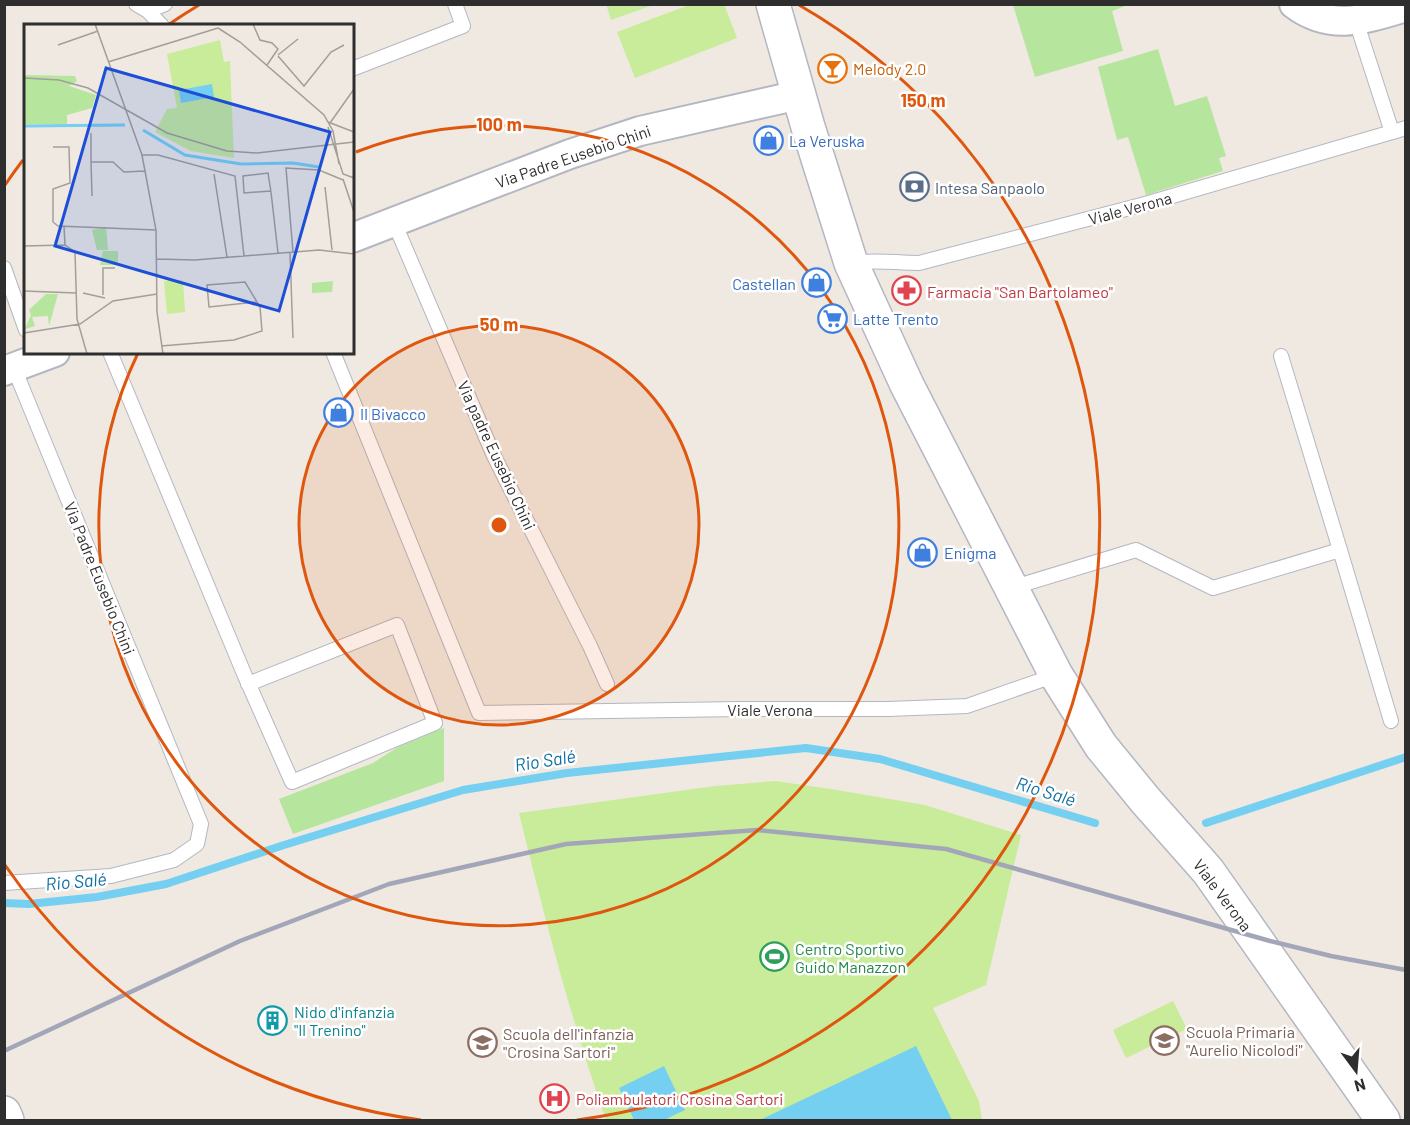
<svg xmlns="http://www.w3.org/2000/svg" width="1410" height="1125" viewBox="0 0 1410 1125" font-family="Barlow,sans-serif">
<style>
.green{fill:#b6e59e}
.pitch{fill:#c9ec9a}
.water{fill:#75cff0}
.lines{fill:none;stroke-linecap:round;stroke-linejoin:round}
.stream{stroke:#75cff0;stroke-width:8}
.service-casing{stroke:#b4b7c1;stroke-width:16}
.minor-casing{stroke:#b4b7c1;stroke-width:32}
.tertiary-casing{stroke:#b4b7c1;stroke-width:36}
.secondary-casing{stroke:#b4b7c1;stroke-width:36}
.service{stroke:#fff;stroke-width:14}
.minor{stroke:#fff;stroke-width:28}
.tertiary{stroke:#fff;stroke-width:33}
.secondary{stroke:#fff;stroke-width:33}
.rail{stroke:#a3a6b8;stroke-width:4.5}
.ring{fill:none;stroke:#df570e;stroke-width:3}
.labels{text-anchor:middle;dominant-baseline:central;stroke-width:5;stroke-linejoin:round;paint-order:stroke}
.food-label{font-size:16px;fill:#c56008;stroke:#fff;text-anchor:start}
.shop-label{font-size:16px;fill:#366cbe;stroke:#fff;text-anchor:start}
.street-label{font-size:16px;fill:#2e2e2e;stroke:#fff}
.service-label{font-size:16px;fill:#4e5e75;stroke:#fff;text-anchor:start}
.health-label{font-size:16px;fill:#be3a42;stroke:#fff;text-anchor:start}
.leisure-label{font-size:16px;fill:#27864d;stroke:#fff;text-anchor:start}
.culture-label{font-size:16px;fill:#0d838f;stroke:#fff;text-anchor:start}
.education-label{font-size:16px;fill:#785e54;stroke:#fff;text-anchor:start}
.water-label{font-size:18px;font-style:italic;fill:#0d6fa3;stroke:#fff}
.inset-river{fill:none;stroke:#75cff0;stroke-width:3}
.inset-road{fill:none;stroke:#a29e99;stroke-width:1.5}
.view{fill:#1d4ed8;fill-opacity:0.15;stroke:#1d4ed8;stroke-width:3}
.inset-edge{fill:none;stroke:#2e2e2e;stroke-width:3}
.centre{fill:#df570e;stroke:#fff;stroke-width:3}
.ring-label{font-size:18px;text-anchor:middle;font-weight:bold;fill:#df570e;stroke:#fff;stroke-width:5;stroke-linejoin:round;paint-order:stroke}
</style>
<rect width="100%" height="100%" fill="#efe9e1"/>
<g class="green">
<polygon points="1013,5 1128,5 1112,11 1123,51 1035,77"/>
<polygon points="1158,49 1175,106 1207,96 1226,156 1219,158 1223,171 1146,195 1128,137 1117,140 1098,67"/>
<polygon points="444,728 444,781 293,834 279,799 373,763 398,747"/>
</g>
<g class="pitch">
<polygon points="606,4 653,4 653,5 611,20"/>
<polygon points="724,4 737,38 635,78 617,32 689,5"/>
<path d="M 775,781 L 831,789 L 925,805 L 1021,835 L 986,985 L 933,1008 L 979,1101 L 982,1120 L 606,1120 C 571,1020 544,916 519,813 L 715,786 Z"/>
<polygon points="1173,1001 1187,1029 1126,1058 1113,1030"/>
</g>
<g class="water">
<polygon points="916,1046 952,1120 760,1120"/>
<polygon points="664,1066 685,1110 664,1120 634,1120 619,1088"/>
</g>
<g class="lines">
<g class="stream">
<polyline points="1206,823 1406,757"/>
<polyline points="4,903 29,904 97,897 166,884 284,845 463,790 567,773 806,748 880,759 1095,823"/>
</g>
<defs>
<g id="service">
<polyline points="136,4 148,11 162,26"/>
<polyline points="148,11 165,4"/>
<polyline points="1356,21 1392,132"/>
<polyline points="352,69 463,26 455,4"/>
<polyline points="394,222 494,456 590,646 607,684"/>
<path d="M 851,263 C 874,259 896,263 919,263 L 1145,204 L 1406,128"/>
<polyline points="4,268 26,330"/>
<polyline points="110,352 245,676 292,782 435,723 397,625 248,684"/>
<polyline points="333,352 479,713 742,709 888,709 967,706 1056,675"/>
<polyline points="1281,356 1340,550"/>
<polyline points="1011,588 1136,550 1213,588 1340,550 1391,721"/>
<polyline points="4,883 111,876 174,860 197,844 201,824 14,368"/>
</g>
<g id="minor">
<path d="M 1294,4 C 1331,32 1366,19 1406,7"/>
<polyline points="352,238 570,154 640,131 799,95"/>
<polyline points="4,371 55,352"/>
</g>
<polyline id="tertiary" points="4,1113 7,1120"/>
<polyline id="secondary" points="773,4 808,127 851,263 907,385 1056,675 1101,746 1146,801 1208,871 1383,1120"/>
</defs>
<use href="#service" class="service-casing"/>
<use href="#minor" class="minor-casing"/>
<use href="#tertiary" class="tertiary-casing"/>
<use href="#secondary" class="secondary-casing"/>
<use href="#service" class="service"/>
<use href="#minor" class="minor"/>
<use href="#tertiary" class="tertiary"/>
<use href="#secondary" class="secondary"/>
<polyline class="rail" points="4,1051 240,941 389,884 566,844 757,830 946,849 1270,941 1331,956 1406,970"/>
</g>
<circle cx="499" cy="525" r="200" fill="#df570e" fill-opacity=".12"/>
<g class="ring">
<circle cx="499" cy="525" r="200"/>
<path d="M356 152A400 400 0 1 1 138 353"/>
<path d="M421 1120A600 600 0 0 1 5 865M5 185A600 600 0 0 1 23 160M168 25A600 600 0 0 1 199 5M799 5A600 600 0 0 1 577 1120"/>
</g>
<defs>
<symbol id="bar-ring" viewBox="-11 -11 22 22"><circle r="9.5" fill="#fff" stroke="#e8710a" stroke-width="1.5"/><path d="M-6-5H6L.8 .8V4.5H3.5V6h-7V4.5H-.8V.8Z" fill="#e8710a"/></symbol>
<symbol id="shop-ring" viewBox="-11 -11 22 22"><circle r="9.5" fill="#fff" stroke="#3f7fe0" stroke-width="1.5"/><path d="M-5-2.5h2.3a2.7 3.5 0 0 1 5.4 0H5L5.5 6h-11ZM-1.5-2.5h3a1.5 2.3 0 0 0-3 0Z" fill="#3f7fe0"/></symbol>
<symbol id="bank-ring" viewBox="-11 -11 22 22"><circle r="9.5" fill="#fff" stroke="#5c6f8a" stroke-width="1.5"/><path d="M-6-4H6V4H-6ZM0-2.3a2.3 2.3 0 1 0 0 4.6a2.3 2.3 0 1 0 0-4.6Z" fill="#5c6f8a"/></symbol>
<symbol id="pharmacy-ring" viewBox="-11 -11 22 22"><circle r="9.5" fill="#fff" stroke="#e0444e" stroke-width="1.5"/><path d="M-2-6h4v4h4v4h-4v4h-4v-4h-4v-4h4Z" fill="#e0444e"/></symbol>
<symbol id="supermarket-ring" viewBox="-11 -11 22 22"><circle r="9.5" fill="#fff" stroke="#3f7fe0" stroke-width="1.5"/><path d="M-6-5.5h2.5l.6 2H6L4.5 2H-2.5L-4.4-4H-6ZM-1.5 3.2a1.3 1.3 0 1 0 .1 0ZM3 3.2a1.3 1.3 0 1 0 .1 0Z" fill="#3f7fe0"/></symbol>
<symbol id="stadium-ring" viewBox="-11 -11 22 22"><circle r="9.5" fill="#fff" stroke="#2e9e5b" stroke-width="1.5"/><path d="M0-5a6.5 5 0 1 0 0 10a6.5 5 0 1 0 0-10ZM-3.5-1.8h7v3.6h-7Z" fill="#2e9e5b"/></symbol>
<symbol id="building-ring" viewBox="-11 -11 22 22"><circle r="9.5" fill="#fff" stroke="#0f9aa8" stroke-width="1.5"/><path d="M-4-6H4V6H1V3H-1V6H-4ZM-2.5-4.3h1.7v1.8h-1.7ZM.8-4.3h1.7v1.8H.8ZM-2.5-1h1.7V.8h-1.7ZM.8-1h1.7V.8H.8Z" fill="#0f9aa8"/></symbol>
<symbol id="school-ring" viewBox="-11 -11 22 22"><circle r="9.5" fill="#fff" stroke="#8d6e63" stroke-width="1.5"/><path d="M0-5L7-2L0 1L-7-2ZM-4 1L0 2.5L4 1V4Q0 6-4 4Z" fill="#8d6e63"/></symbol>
<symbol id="hospital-ring" viewBox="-11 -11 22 22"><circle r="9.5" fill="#fff" stroke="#e0444e" stroke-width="1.5"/><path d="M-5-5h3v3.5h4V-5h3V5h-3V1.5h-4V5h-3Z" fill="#e0444e"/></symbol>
</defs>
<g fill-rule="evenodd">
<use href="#bar-ring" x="816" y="52" width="33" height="33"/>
<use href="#shop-ring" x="752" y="124" width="33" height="33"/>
<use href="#bank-ring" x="898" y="170" width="33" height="33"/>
<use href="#shop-ring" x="800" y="266" width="33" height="33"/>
<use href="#pharmacy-ring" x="890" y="274" width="33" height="33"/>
<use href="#supermarket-ring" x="816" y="302" width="33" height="33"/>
<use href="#shop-ring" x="322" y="396" width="33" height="33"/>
<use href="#shop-ring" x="906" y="536" width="33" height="33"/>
<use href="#stadium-ring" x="758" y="940" width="33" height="33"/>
<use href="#building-ring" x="256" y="1004" width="33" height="33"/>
<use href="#school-ring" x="1148" y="1024" width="33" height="33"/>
<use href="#school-ring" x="466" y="1026" width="33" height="33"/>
<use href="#hospital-ring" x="538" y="1082" width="33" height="33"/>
</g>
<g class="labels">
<g class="food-label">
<text x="853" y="68">Melody 2.0</text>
</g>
<g class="shop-label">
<text x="789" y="140">La Veruska</text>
<text x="796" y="283" text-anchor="end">Castellan</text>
<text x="853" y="318">Latte Trento</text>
<text x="360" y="413">Il Bivacco</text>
<text x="944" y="552">Enigma</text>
</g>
<g class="street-label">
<text transform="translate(573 156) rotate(-19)">Via Padre Eusebio Chini</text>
<text transform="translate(1130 208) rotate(-15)">Viale Verona</text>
<text transform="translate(497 455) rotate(65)">Via padre Eusebio Chini</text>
<text transform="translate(100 578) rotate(68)">Via Padre Eusebio Chini</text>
<text x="770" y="709">Viale Verona</text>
<text transform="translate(1223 895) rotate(53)">Viale Verona</text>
</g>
<g class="service-label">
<text x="935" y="187">Intesa Sanpaolo</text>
</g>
<g class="health-label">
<text x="927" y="291">Farmacia "San Bartolameo"</text>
<text x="576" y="1098">Poliambulatori Crosina Sartori</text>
</g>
<g class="leisure-label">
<text x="795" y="948">Centro Sportivo<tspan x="795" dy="18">Guido Manazzon</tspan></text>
</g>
<g class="culture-label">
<text x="294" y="1011">Nido d'infanzia<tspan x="294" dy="18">"Il Trenino"</tspan></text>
</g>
<g class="education-label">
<text x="1186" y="1031">Scuola Primaria<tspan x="1186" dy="18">"Aurelio Nicolodi"</tspan></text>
<text x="503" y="1033">Scuola dell'infanzia<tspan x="503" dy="18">"Crosina Sartori"</tspan></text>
</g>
<g class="water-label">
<text transform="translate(545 760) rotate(-9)">Rio Salé</text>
<text transform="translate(1046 791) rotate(17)">Rio Salé</text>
<text transform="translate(76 881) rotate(-5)">Rio Salé</text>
</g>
</g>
<g transform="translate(24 24)">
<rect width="330" height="330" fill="#efe9e1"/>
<path d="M 0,51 L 51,52 L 53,57 L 45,62 L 72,71 L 68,84 L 43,91 L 43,100 L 1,100 L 0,104 ZM 82,203 L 84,226 L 73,226 L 68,206 ZM 79,227 L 94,227 L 94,241 L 76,241 ZM 309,257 L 308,268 L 288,269 L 288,259 ZM 22,270 L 34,270 L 25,302 L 24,292 L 8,293 L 11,302 L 1,305 L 7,291 L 5,286 Z" fill="#b6e59e"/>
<path d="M 196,16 L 200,38 L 206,37 L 210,134 L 167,127 L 131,108 L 143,85 L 153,84 L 143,30 ZM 159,256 L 161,288 L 143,290 L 140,257 Z" fill="#c9ec9a"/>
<path d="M 188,60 L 190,73 L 157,79 L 155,66 Z" fill="#75cff0"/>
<path class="inset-river" d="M 0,102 L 101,101M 119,106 L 161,131 L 217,140 L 269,139 L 295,143"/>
<path class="inset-road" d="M 71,0 L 118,131 L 132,206 L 133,288 L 139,330M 229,0 L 236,16 L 248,19 L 254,25 L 243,41M 194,4 L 216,18 L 300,91 L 309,107 L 315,140M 34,21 L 74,7M 254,31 L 274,15M 254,32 L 280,62 L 307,28 L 320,21M 84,38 L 194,4M 0,54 L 35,56 L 64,64 L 143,109 L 203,127 L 233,129 L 330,118M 304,98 L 330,108M 306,99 L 330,65M 304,103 L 319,150 L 330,154M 67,109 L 67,138 L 89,138 L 100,148 L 121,147M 29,123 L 45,123 L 46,159 L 29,165 L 29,198 L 34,202 L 132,206M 118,131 L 134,131 L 211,152 L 220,232M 67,138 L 68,172M 190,150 L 203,233M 319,155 L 330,188M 301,163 L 308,226M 247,167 L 220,169 L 219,152 L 244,149 L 247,168 L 254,229M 40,202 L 41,221M 0,222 L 41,221 L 51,228 L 53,295 L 63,330M 266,228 L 269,314M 269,228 L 262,144 L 295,146 L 319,156M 132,235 L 171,236 L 295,226 L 330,230M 0,267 L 52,269M 59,269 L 81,274M 79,271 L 79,244 L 91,244M 0,309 L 56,300 L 89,277 L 133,270M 137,322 L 210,316 L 238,307 L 236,283 L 221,258 L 183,261 L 185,283 L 232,278"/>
<path class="view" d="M 82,44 L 306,108 L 255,287 L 31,222 Z"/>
<rect width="330" height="330" class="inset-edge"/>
</g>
<circle cx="499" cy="525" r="9" class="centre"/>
<g class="ring-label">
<text x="923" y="107">150 m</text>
<text x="499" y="131">100 m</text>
<text x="499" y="331">50 m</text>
</g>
<rect width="1410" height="1125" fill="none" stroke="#2e2e2e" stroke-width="12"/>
<g transform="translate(1356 1071) rotate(164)" stroke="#ffffff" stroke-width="4.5" paint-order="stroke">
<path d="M0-4.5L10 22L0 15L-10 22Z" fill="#2e2e2e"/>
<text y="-9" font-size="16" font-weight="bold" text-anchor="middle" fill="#2e2e2e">N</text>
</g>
</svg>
